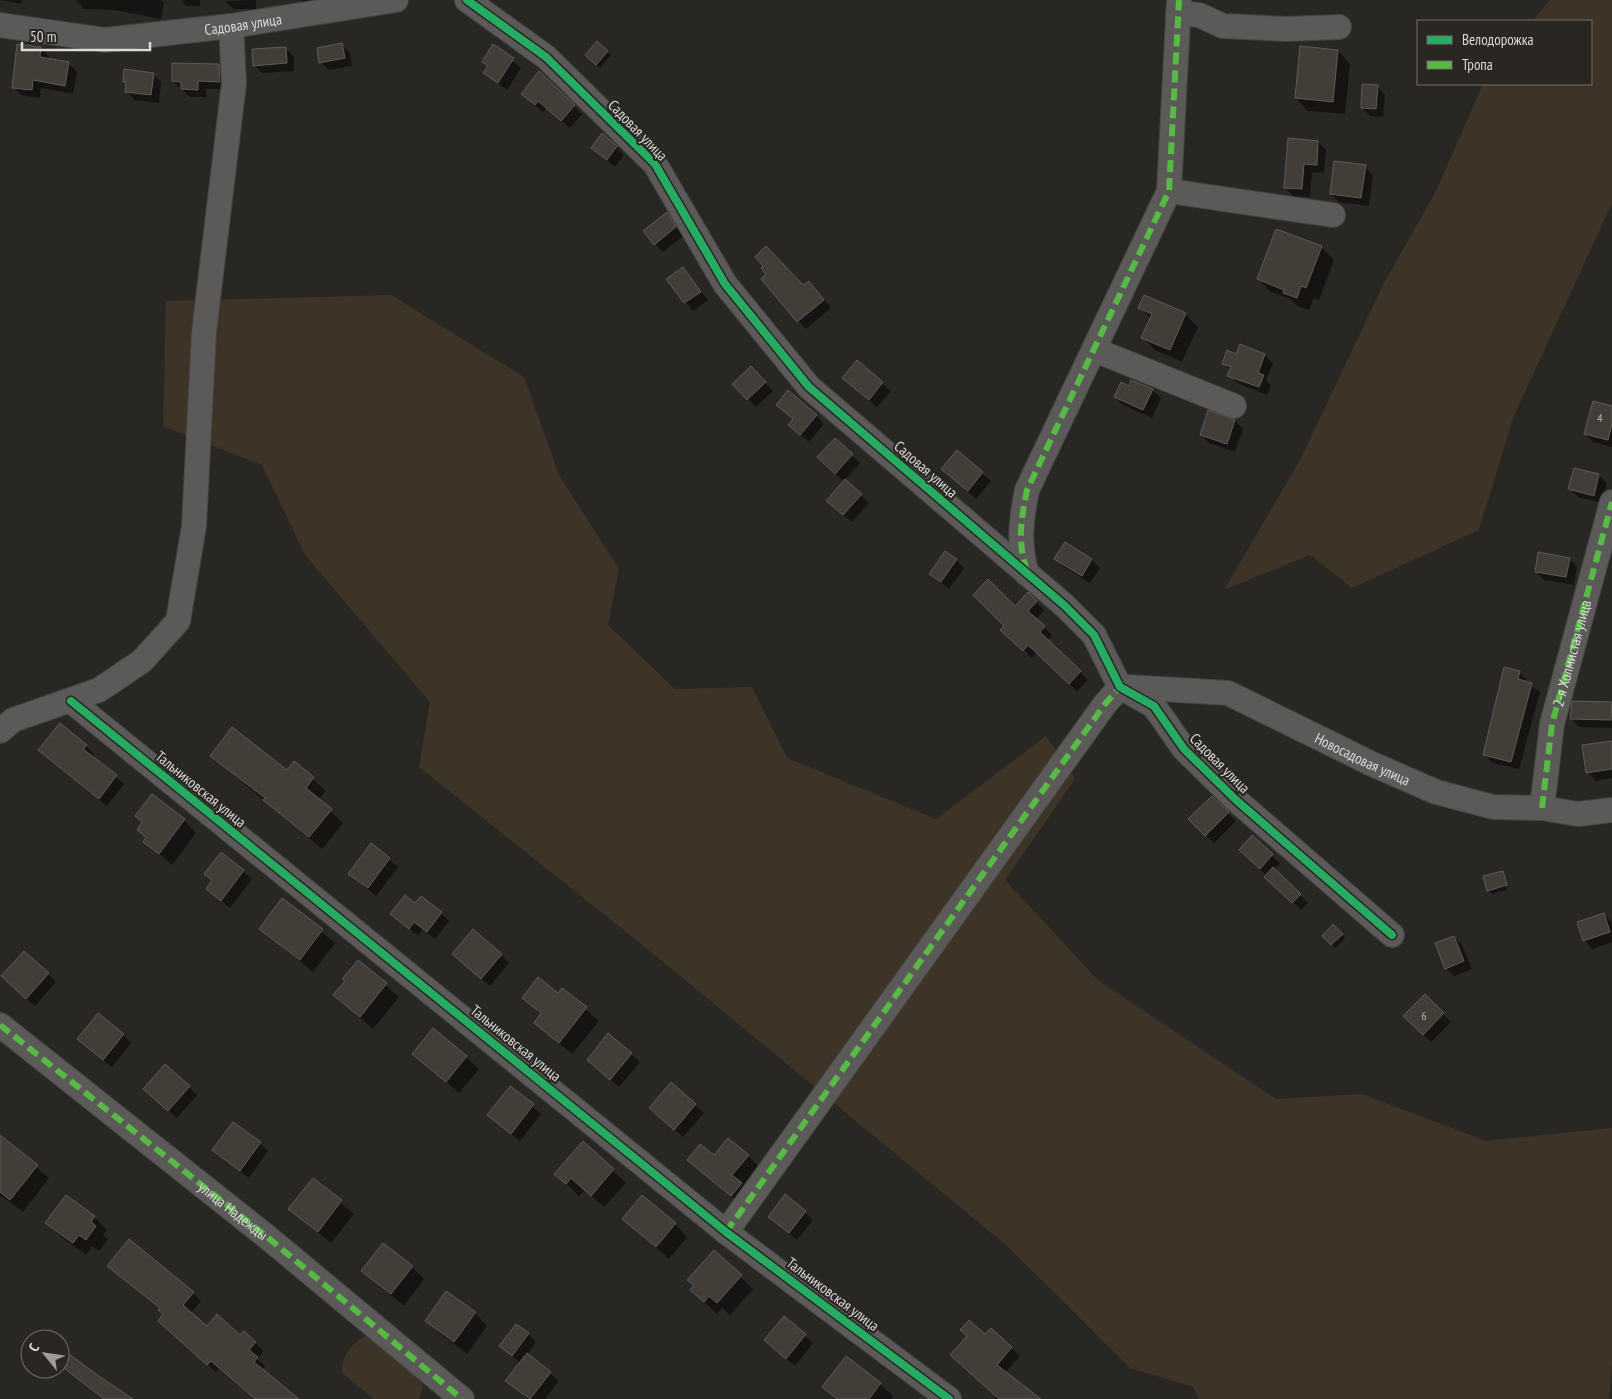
<svg xmlns="http://www.w3.org/2000/svg" width="1612" height="1399" viewBox="0 0 1612 1399" font-family="'PT Sans Narrow',sans-serif">
<style>
.green{fill:#3d3326}
.shadow{fill:#0007}
.building{fill:#423d37;stroke:#5d5c59}
.lines{fill:none;stroke-linecap:round;stroke-linejoin:round}
.minor-casing{stroke:#464442;stroke-width:26}
.minor{stroke:#5b5a58;stroke-width:24}
.quiet{stroke:#58b947;stroke-width:6;stroke-dasharray:12 6;stroke-linecap:butt}
.cycleway-casing{stroke:#2a2723;stroke-width:11}
.cycleway{stroke:#26ab63;stroke-width:8}
.labels{text-anchor:middle;dominant-baseline:central;stroke-width:4.5;stroke-linejoin:round;paint-order:stroke}
.number-label{font-size:12px;fill:#b6b4b0}
.street-label{font-size:15px;fill:#dddbd8;stroke:#2a2723}
</style>
<rect width="100%" height="100%" fill="#292724"/>
<g class="green">
<polygon points="1550,0 1612,0 1612,203 1513,418 1479,530 1352,588 1310,555 1224,590 1300,460 1384,283 1436,191 1483,84 1591,84 1591,21 1532,21"/>
<polygon points="391,295 524,377 559,475 619,569 608,625 675,689 752,687 787,758 936,819 1046,736 1075,779 1005,880 1098,980 1276,1099 1362,1094 1486,1141 1612,1128 1612,1364 1609,1399 1199,1399 1193,1387 1130,1368 1007,1246 650,951 419,767 430,702 305,555 262,465 163,426 166,301"/>
<path d="M 368,1335 L 415,1375 L 423,1386 L 419,1399 L 374,1399 L 342,1373 C 342,1355 352,1342 368,1335 Z"/>
</g>
<g class="shadow">
<polygon points="0,0 22,0 21,4"/>
<polygon points="76,0 161,0 164,3 161,19 115,10 84,9"/>
<polygon points="182,0 200,0 200,6 186,6"/>
<polygon points="256,0 256,9 233,9 225,1"/>
<polygon points="301,0 348,0 307,5"/>
<polygon points="597,43 611,55 600,68 587,55"/>
<polygon points="342,45 350,53 352,66 329,70 320,62"/>
<polygon points="493,46 521,68 507,90 484,73 488,67 483,62"/>
<polygon points="41,48 49,56 49,60 69,64 77,72 73,94 41,88 40,98 21,95 13,87"/>
<polygon points="286,49 294,57 294,71 262,73 254,65"/>
<polygon points="1338,51 1350,64 1345,114 1308,111 1296,98"/>
<polygon points="219,66 227,74 228,89 206,89 206,97 190,97 173,81"/>
<polygon points="539,73 582,114 570,128 547,108 543,112 531,102"/>
<polygon points="153,74 161,82 159,103 135,100 127,92 127,85 124,82"/>
<polygon points="1377,86 1385,95 1383,117 1370,116 1362,108"/>
<polygon points="1318,142 1326,150 1324,173 1312,172 1310,197 1293,196 1285,188"/>
<polygon points="616,147 624,155 615,167 593,148"/>
<polygon points="1365,167 1373,175 1369,206 1339,202 1331,194"/>
<polygon points="667,214 683,236 663,252 655,244"/>
<polygon points="1321,247 1334,260 1319,300 1314,298 1309,310 1297,306 1291,299 1271,292 1258,279"/>
<polygon points="683,268 708,300 693,311 668,279"/>
<polygon points="804,287 817,291 831,308 806,329 798,321"/>
<polygon points="1140,308 1185,314 1198,327 1182,362 1155,350 1143,338 1151,319"/>
<polygon points="1237,355 1264,355 1273,363 1266,380 1271,385 1267,395 1237,383 1229,375 1231,371 1223,363"/>
<polygon points="857,362 891,391 877,407 844,378"/>
<polygon points="751,368 773,391 756,407 734,384"/>
<polygon points="1129,387 1152,390 1161,398 1152,418 1123,405 1115,397"/>
<polygon points="777,405 816,415 824,424 809,442 798,433 794,420"/>
<polygon points="1612,408 1612,447 1593,442 1585,434"/>
<polygon points="1235,421 1243,429 1235,452 1209,443 1201,435"/>
<polygon points="835,439 860,463 844,481 869,503 852,522 836,509 844,482 826,465"/>
<polygon points="957,452 991,481 976,499 943,469"/>
<polygon points="1599,475 1607,483 1602,503 1578,497 1570,489"/>
<polygon points="1065,544 1092,560 1100,568 1090,583 1064,567 1056,559"/>
<polygon points="1569,559 1577,567 1574,585 1544,580 1536,572"/>
<polygon points="956,560 964,568 949,589 931,574"/>
<polygon points="1028,594 1044,610 1036,620 1052,635 1048,640 1088,680 1077,691 1037,653 1032,658 1010,638 1015,608"/>
<polygon points="1520,673 1528,681 1527,683 1540,692 1519,769 1492,763 1484,754"/>
<polygon points="1611,704 1612,728 1579,727 1571,718"/>
<polygon points="1612,742 1612,778 1596,781 1587,772"/>
<polygon points="86,746 94,754 91,757 124,784 107,806 48,758"/>
<polygon points="211,756 287,771 294,763 326,791 318,800 343,823 322,849"/>
<polygon points="1212,797 1236,821 1214,843 1190,819"/>
<polygon points="184,820 196,833 172,865 144,841"/>
<polygon points="1252,837 1280,863 1274,870 1308,903 1301,910 1249,858"/>
<polygon points="371,845 398,867 376,896 350,874"/>
<polygon points="221,854 252,879 230,908 207,889 213,882 205,874"/>
<polygon points="1503,872 1505,875 1503,875 1507,890 1492,894 1489,890"/>
<polygon points="283,900 335,943 313,972 261,929"/>
<polygon points="415,905 441,913 449,921 435,939 423,929 418,936 392,914"/>
<polygon points="1604,914 1612,923 1612,942 1592,949 1584,940"/>
<polygon points="1333,926 1345,938 1336,948 1323,936"/>
<polygon points="1454,937 1462,945 1472,969 1454,976 1446,968"/>
<polygon points="501,955 509,963 490,986 462,962"/>
<polygon points="358,961 399,997 373,1029 335,995"/>
<polygon points="48,974 56,982 35,1006 11,984"/>
<polygon points="562,989 599,1021 572,1054 535,1023 542,1015 523,997 558,995"/>
<polygon points="1425,996 1451,1022 1431,1042 1405,1016"/>
<polygon points="123,1035 131,1043 112,1067 87,1047"/>
<polygon points="609,1035 640,1062 619,1087 596,1068"/>
<polygon points="414,1054 466,1057 479,1069 459,1093"/>
<polygon points="672,1084 704,1113 683,1137 659,1116"/>
<polygon points="189,1087 197,1095 177,1118 152,1097"/>
<polygon points="510,1087 541,1114 520,1141 488,1115"/>
<polygon points="0,1137 49,1178 23,1212 0,1195"/>
<polygon points="260,1143 268,1151 249,1178 214,1150"/>
<polygon points="583,1143 626,1183 604,1207 585,1190 579,1196 556,1174"/>
<polygon points="748,1156 761,1168 744,1207 689,1160"/>
<polygon points="313,1180 354,1214 331,1243 290,1209"/>
<polygon points="66,1196 94,1217 107,1230 103,1235 108,1239 99,1251 92,1246 86,1255 59,1235 47,1223"/>
<polygon points="805,1212 813,1220 797,1240 770,1217"/>
<polygon points="624,1219 675,1224 687,1237 669,1259"/>
<polygon points="714,1252 753,1289 730,1315 722,1308 717,1314 691,1290"/>
<polygon points="109,1266 193,1293 201,1301 190,1314 207,1328 240,1337 244,1333 264,1351 257,1359 265,1366 262,1370 297,1399 254,1399 219,1369 216,1372 167,1329 161,1309"/>
<polygon points="412,1267 424,1279 404,1306 363,1271"/>
<polygon points="475,1313 487,1326 467,1354 439,1333 426,1321"/>
<polygon points="784,1318 813,1343 795,1366 765,1340"/>
<polygon points="991,1330 1020,1356 1005,1373 1040,1399 994,1399 996,1396 968,1337 985,1336"/>
<polygon points="528,1334 536,1342 527,1355 559,1381 545,1399 528,1399 507,1381 521,1363 500,1346"/>
<polygon points="846,1357 880,1384 893,1396 891,1399 835,1399 823,1387"/>
</g>
<g class="building">
<polygon points="597,41 608,51 596,65 585,55"/>
<polygon points="342,43 345,58 319,63 317,48"/>
<polygon points="17,44 41,47 40,57 69,62 65,86 33,80 32,90 12,88"/>
<polygon points="493,44 514,58 498,83 483,73 488,66 482,62"/>
<polygon points="1300,46 1338,50 1333,102 1295,98"/>
<polygon points="286,47 287,63 253,66 252,49"/>
<polygon points="172,63 219,64 220,82 198,81 198,90 181,89 181,82 172,81"/>
<polygon points="124,69 154,73 151,95 125,92 126,82 123,82"/>
<polygon points="539,71 575,105 561,121 538,101 535,105 521,94"/>
<polygon points="1362,84 1378,85 1376,109 1361,108"/>
<polygon points="602,133 617,146 607,160 591,148"/>
<polygon points="1288,138 1318,141 1317,165 1304,164 1302,189 1284,188"/>
<polygon points="1334,161 1366,165 1361,198 1330,194"/>
<polygon points="667,212 676,227 654,245 643,231"/>
<polygon points="1276,229 1322,246 1306,288 1301,286 1297,298 1283,293 1284,290 1257,279"/>
<polygon points="766,246 803,285 809,281 824,300 797,322 761,279 766,274 761,268 763,266 755,257"/>
<polygon points="683,267 701,292 684,303 666,279"/>
<polygon points="1144,295 1186,313 1170,350 1141,338 1152,314 1138,308"/>
<polygon points="1240,344 1265,354 1258,373 1264,375 1259,387 1227,376 1231,367 1222,364 1227,350 1236,354"/>
<polygon points="857,360 883,382 869,400 842,378"/>
<polygon points="751,366 766,382 747,400 732,384"/>
<polygon points="1131,380 1153,389 1143,410 1114,397 1121,382 1129,386"/>
<polygon points="788,390 817,415 800,435 788,425 793,419 776,405"/>
<polygon points="1593,401 1612,406 1612,424 1608,440 1584,434"/>
<polygon points="1208,410 1235,420 1227,444 1200,435"/>
<polygon points="835,438 853,454 835,474 817,457"/>
<polygon points="957,450 983,472 968,491 941,469"/>
<polygon points="1574,468 1599,474 1594,496 1568,489"/>
<polygon points="845,479 862,494 843,515 826,501"/>
<polygon points="1065,542 1092,559 1082,576 1054,559"/>
<polygon points="945,551 957,559 941,582 929,574"/>
<polygon points="1538,552 1570,558 1566,577 1535,572"/>
<polygon points="988,579 1015,606 1028,592 1037,601 1028,611 1045,626 1040,632 1081,671 1069,684 1028,645 1023,651 1000,630 1004,626 973,595"/>
<polygon points="1504,667 1520,671 1518,679 1532,683 1511,762 1483,755"/>
<polygon points="1572,701 1612,702 1611,720 1570,719"/>
<polygon points="60,723 87,745 83,749 117,775 99,799 38,750"/>
<polygon points="232,727 287,770 294,761 314,777 306,788 332,809 309,837 263,800 265,798 210,756"/>
<polygon points="1612,741 1612,769 1586,773 1582,745"/>
<polygon points="152,794 185,819 159,854 143,842 146,837 137,830 142,822 135,816"/>
<polygon points="1212,796 1229,812 1205,836 1188,819"/>
<polygon points="1252,835 1273,854 1260,869 1239,850"/>
<polygon points="371,843 390,858 368,888 348,874"/>
<polygon points="221,852 244,870 221,901 206,889 212,880 204,874"/>
<polygon points="1273,867 1301,894 1292,903 1264,877"/>
<polygon points="1503,871 1507,885 1487,891 1483,876"/>
<polygon points="405,895 415,903 421,896 442,912 427,932 414,922 409,929 390,914"/>
<polygon points="282,898 323,929 300,960 259,929"/>
<polygon points="1604,913 1610,932 1583,941 1577,922"/>
<polygon points="1333,924 1343,934 1331,945 1322,936"/>
<polygon points="473,929 502,954 481,979 452,954"/>
<polygon points="1454,936 1464,961 1445,969 1435,943"/>
<polygon points="24,951 49,973 26,999 1,976"/>
<polygon points="358,960 387,983 360,1017 333,995 345,981 342,979"/>
<polygon points="538,977 558,993 562,988 587,1007 559,1043 534,1023 541,1013 522,998"/>
<polygon points="1425,994 1444,1013 1423,1035 1403,1016"/>
<polygon points="98,1013 124,1034 103,1060 77,1039"/>
<polygon points="433,1028 467,1056 446,1082 412,1054"/>
<polygon points="608,1033 632,1053 610,1080 587,1060"/>
<polygon points="165,1064 190,1086 168,1111 143,1089"/>
<polygon points="671,1082 696,1104 674,1130 649,1108"/>
<polygon points="510,1086 534,1104 511,1134 487,1115"/>
<polygon points="233,1122 261,1142 240,1171 212,1150"/>
<polygon points="0,1135 38,1165 10,1200 0,1192"/>
<polygon points="728,1138 749,1155 732,1175 742,1183 731,1196 687,1160 700,1144 714,1155"/>
<polygon points="583,1141 614,1169 591,1196 571,1178 566,1184 554,1174"/>
<polygon points="313,1178 342,1200 318,1232 288,1209"/>
<polygon points="785,1194 806,1211 789,1233 768,1217"/>
<polygon points="66,1195 95,1216 91,1222 96,1226 86,1240 79,1235 73,1243 45,1223"/>
<polygon points="642,1195 676,1223 656,1247 622,1219"/>
<polygon points="129,1239 194,1292 183,1305 207,1326 217,1314 240,1335 244,1331 256,1342 249,1350 258,1357 254,1362 299,1399 255,1399 211,1361 207,1365 158,1321 163,1314 158,1310 160,1308 107,1266"/>
<polygon points="383,1243 413,1266 391,1294 361,1271"/>
<polygon points="714,1250 742,1275 717,1303 709,1296 704,1302 690,1290 694,1285 687,1280"/>
<polygon points="446,1291 476,1312 454,1342 425,1321"/>
<polygon points="784,1316 806,1334 786,1359 764,1340"/>
<polygon points="969,1320 985,1334 991,1328 1012,1347 997,1365 1041,1399 999,1399 950,1355 967,1336 960,1330"/>
<polygon points="516,1324 529,1333 512,1356 499,1346"/>
<polygon points="65,1351 96,1374 133,1399 104,1399 60,1365 60,1358"/>
<polygon points="527,1353 551,1372 530,1399 505,1381"/>
<polygon points="846,1356 881,1383 869,1399 837,1399 822,1387"/>
</g>
<g class="lines">
<defs>
<g id="minor">
<polyline points="467,0 546,57 655,164 725,284 809,387 1064,605 1094,635 1120,687 1154,706 1184,749 1236,800 1392,935"/>
<polyline points="1178,13 1199,15 1223,26 1286,29 1339,27"/>
<path id="s1" d="M 0,25 L 105,40 L 231,26 L 396,0"/>
<polyline points="1169,191 1333,215"/>
<polyline points="1095,350 1234,406"/>
<path d="M 1027,574 C 1018,545 1021,520 1027,490 L 1169,191 L 1179,0"/>
<path id="s2" d="M 1127,687 L 1228,693 L 1370,763 L 1436,792 L 1493,807 L 1542,808 L 1578,814 L 1612,810"/>
<polyline points="71,701 726,1232 949,1399"/>
<polyline points="0,731 13,720 99,690 142,661 178,621 194,526 204,332 234,83 231,26"/>
<polyline points="1542,808 1552,724 1612,502"/>
<path id="s3" d="M 0,1025 L 266,1236 L 462,1399"/>
<polyline points="726,1232 1105,704 1120,687"/>
</g>
</defs>
<use href="#minor" class="minor-casing"/>
<use href="#minor" class="minor"/>
<g class="quiet">
<path d="M 1027,571 C 1017,543 1021,519 1027,490 L 1169,191 L 1179,0"/>
<path id="s4" d="M 1542,808 L 1552,724 L 1612,502"/>
<polyline points="0,1025 266,1236 462,1399"/>
<polyline points="726,1232 1105,704 1120,687 1123,688"/>
</g>
<defs>
<g id="cycleway">
<polyline points="467,0 546,57 655,164 725,284 809,387 1064,605 1094,635 1120,687 1154,706 1184,749 1236,800 1392,935"/>
<polyline points="71,701 726,1232 949,1399"/>
</g>
</defs>
<use href="#cycleway" class="cycleway-casing"/>
<use href="#cycleway" class="cycleway"/>
</g>
<g class="labels">
<g class="number-label">
<text x="1600" y="417">4</text>
<text x="1424" y="1015">6</text>
</g>
<g class="street-label">
<text stroke="none"><textPath href="#s1" startOffset="245">Садовая улица</textPath></text>
<text transform="translate(638 130) rotate(46)">Садовая улица</text>
<text transform="translate(926 469) rotate(41)">Садовая улица</text>
<text stroke="none"><textPath href="#s4" startOffset="158">2-я Холмистая улица</textPath></text>
<text stroke="none"><textPath href="#s2" startOffset="251">Новосадовая улица</textPath></text>
<text transform="translate(1220 763) rotate(45)">Садовая улица</text>
<text transform="translate(201 789) rotate(39)">Тальниковская улица</text>
<text transform="translate(516 1043) rotate(39)">Тальниковская улица</text>
<text stroke="none"><textPath href="#s3" startOffset="298">улица Надежды</textPath></text>
<text transform="translate(833 1294) rotate(37)">Тальниковская улица</text>
</g>
</g>
<rect x="1417" y="20" width="175" height="65" fill="#2a2723" stroke="#726f6b"/>
<rect x="1427" y="36" width="25" height="8" fill="#26ab63" stroke="#726f6b"/>
<text x="1462" y="45" font-size="15" fill="#dddbd8">Велодорожка</text>
<rect x="1427" y="61" width="25" height="8" fill="#58b947" stroke="#726f6b"/>
<text x="1462" y="70" font-size="15" fill="#dddbd8">Тропа</text>
<g transform="translate(45 1354) rotate(300)"><circle r="24" fill="#2a2723" stroke="#726f6b"/>
<path d="M0-4L9 19L0 12L-9 19Z" fill="#9e9c99"/>
<text y="-8" font-size="14" font-weight="bold" text-anchor="middle" fill="#dddbd8">С</text>
</g>
<path d="M22 42v8h128v-8" fill="none" stroke="#dddbd8" stroke-width="2.5"/>
<text x="30" y="42" font-size="15" fill="#dddbd8" stroke="#2a2723" stroke-width="4" paint-order="stroke">50 m</text>
</svg>
